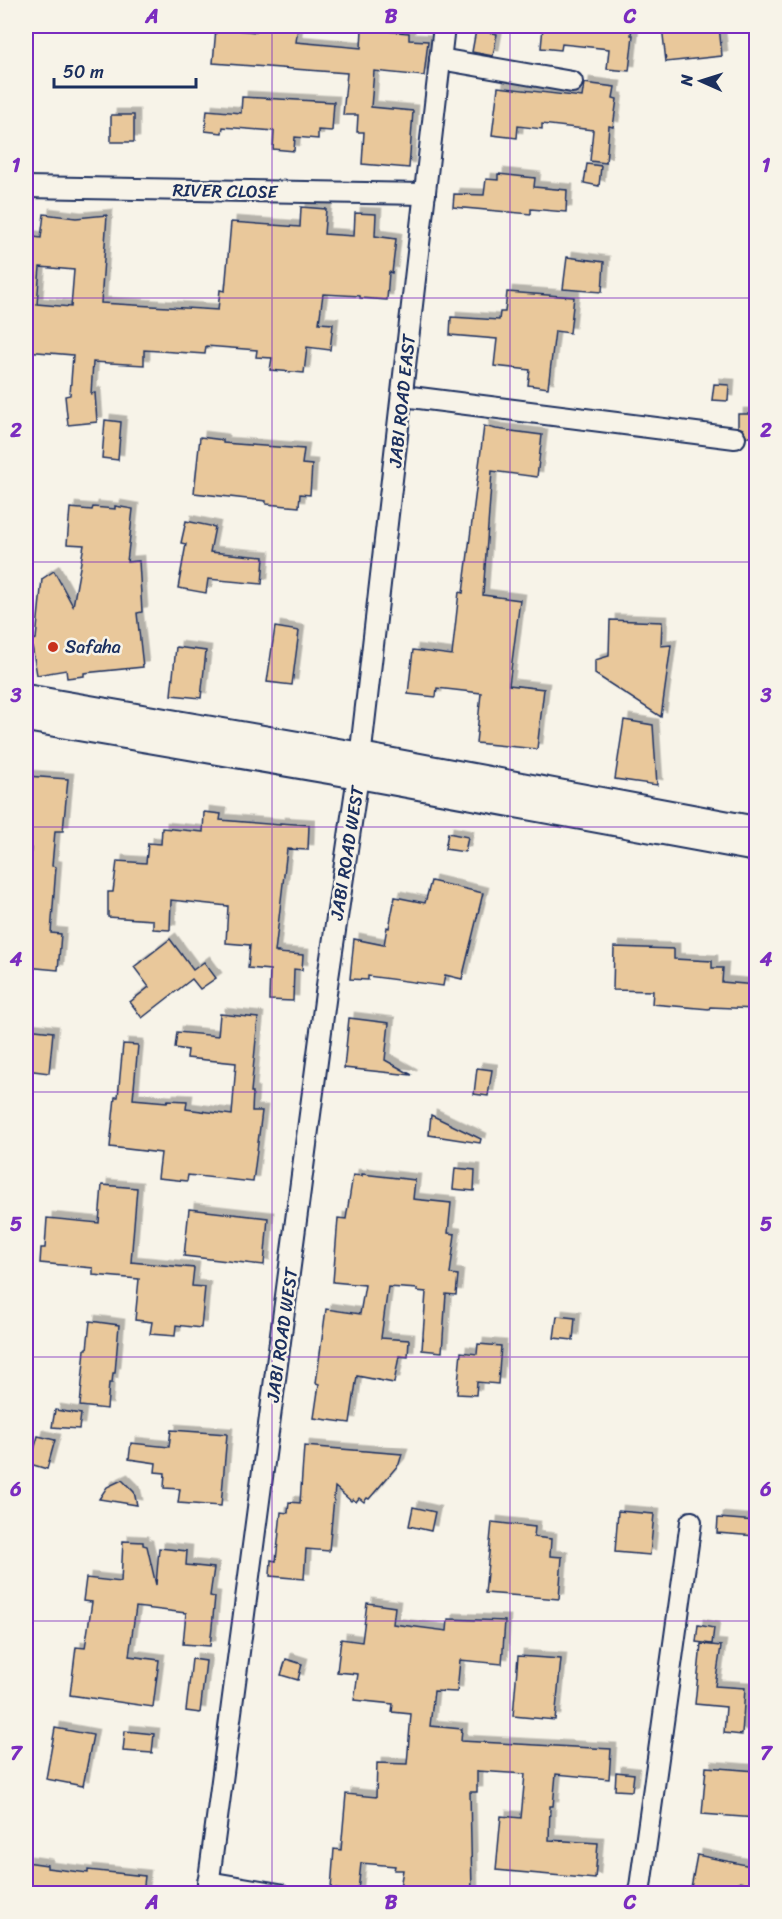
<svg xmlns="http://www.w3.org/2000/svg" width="782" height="1919" viewBox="0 0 782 1919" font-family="Sriracha,sans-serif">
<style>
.building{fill:#e9c89b;stroke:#1b2f5e;stroke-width:1.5;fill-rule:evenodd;filter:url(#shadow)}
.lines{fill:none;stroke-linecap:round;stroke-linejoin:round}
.minor-casing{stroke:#1b2f5e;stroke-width:24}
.tertiary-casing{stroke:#1b2f5e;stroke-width:28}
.minor{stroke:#f7f3e8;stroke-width:20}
.tertiary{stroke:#f7f3e8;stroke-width:24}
.grid{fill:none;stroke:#7b2cbf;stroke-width:1.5;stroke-opacity:0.55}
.poi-dot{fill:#c8321e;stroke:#f7f3e8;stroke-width:2}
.labels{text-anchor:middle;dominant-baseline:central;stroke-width:5;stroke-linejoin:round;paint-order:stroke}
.street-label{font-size:18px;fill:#1b2f5e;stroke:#f7f3e8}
.poi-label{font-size:18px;fill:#1b2f5e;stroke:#f7f3e8;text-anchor:start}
.neatline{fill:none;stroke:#7b2cbf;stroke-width:2}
.grid-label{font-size:20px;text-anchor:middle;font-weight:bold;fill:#7b2cbf}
</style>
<defs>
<filter id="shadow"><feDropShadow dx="5.5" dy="-5.5" stdDeviation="0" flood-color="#0004"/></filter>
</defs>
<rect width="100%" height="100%" fill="#f7f3e8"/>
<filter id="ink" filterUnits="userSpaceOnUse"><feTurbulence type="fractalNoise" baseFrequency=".0167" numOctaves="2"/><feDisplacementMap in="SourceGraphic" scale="12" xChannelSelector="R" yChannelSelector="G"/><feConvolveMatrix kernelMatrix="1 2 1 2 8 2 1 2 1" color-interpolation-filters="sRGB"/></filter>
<g filter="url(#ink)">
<g class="building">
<polygon points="257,26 298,28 296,42 361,48 362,29 409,33 409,40 428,41 424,76 374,71 371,107 413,111 409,168 362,164 364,132 357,132 358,115 343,115 347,73 213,63 216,28 256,32"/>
<polygon points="550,26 582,26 612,28 613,26 632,26 631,35 633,35 629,71 607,69 609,49 562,44 561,50 541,48 543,27 549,27"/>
<polygon points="662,26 719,26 722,56 666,62"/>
<polygon points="476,30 497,34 493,56 472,52"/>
<polygon points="584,83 615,87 613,98 617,99 613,127 609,126 606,163 590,161 593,130 542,124 542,129 518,126 517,138 492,135 498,87 582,97"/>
<polygon points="242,97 334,102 332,131 318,130 318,139 295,137 294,151 273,149 274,131 223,127 222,133 205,131 207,110 241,113"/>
<rect x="111" y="115" width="23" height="27"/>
<polygon points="587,164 601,166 599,186 584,183"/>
<polygon points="498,174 535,178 534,187 567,190 566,212 531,209 531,214 453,207 454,194 484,195 486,179 498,180"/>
<path d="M 301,207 L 326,209 L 324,234 L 354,236 L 355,213 L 376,214 L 375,236 L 396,239 L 392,273 L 389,272 L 387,300 L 360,298 L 360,296 L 323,294 L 319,323 L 333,324 L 330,350 L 307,347 L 304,373 L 270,370 L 272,358 L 256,357 L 257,350 L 206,346 L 205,354 L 144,350 L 144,365 L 93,362 L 91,394 L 95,393 L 97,422 L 68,425 L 65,396 L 70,395 L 73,355 L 26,351 L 26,236 L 41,238 L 44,214 L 76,218 L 107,215 L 101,303 L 218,310 L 220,290 L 225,291 L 231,222 L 300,227 ZM 40,267 L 74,270 L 71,307 L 37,304 Z"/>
<polygon points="567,257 604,262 602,292 563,289"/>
<polygon points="507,292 574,297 570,333 555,331 548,388 528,385 530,370 494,366 497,339 450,335 451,317 499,320 500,312 505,312"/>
<polygon points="714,384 729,385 728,401 712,400"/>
<polygon points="738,414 756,414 756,437 747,437 743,429 738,427"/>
<polygon points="105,420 121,422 118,460 102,458"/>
<polygon points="484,426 496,429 542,435 537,477 492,471 483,595 520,600 509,685 544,689 537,749 476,743 481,693 437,688 436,697 408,694 413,650 452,655 459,592 463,593"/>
<polygon points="200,437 223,440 223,443 304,449 302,464 312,465 310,495 300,494 299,507 266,504 266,501 194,493"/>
<polygon points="115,506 133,509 127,562 139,561 142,612 137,613 143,667 84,673 84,676 67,678 66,670 37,675 31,640 36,639 42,579 54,571 73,606 84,545 67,544 70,508 92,510 93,507 115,509"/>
<polygon points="186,521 215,527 210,552 264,557 262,584 208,579 206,593 178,588 186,544 181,543"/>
<polygon points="610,620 662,622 661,646 671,645 661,717 595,674 595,660 609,656"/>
<polygon points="275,627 299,631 292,685 267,682"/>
<polygon points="176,647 206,651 201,698 171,695"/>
<polygon points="624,720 653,725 657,785 615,779"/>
<polygon points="26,776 68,779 63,831 55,831 52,866 56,867 51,933 61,934 58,970 26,967 26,882 28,883 31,848 26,847"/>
<polygon points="204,812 221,814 220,820 280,825 280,823 309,825 308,850 287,849 275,952 278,952 277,953 303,955 302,970 294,969 293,1001 269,1000 270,970 248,968 250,945 226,943 228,906 171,900 170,930 153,929 153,920 108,917 108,892 113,892 117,861 146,863 148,843 161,844 162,828 203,832"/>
<polygon points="448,833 468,837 465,852 445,849"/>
<polygon points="431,881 483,893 462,979 445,975 443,986 368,976 368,980 350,979 354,939 384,945 387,927 389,928 395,897 425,903"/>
<polygon points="170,939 193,970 204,962 216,978 200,989 192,979 142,1018 130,1002 149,987 134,967"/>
<polygon points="614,947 674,949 674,959 712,961 712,968 723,968 722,982 756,985 756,1009 710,1007 709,1009 652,1004 653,991 613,990"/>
<polygon points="220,1014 258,1018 251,1092 253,1092 252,1111 262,1111 253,1182 188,1175 187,1181 158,1178 161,1153 110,1147 115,1097 118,1097 123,1044 138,1045 133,1099 167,1102 168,1100 187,1101 186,1109 232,1115 236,1063 187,1058 188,1050 175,1048 177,1032 218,1036"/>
<polygon points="349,1018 389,1023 385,1060 412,1075 344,1068"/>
<polygon points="26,1029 53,1032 49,1073 26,1070"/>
<polygon points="477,1068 492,1070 488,1096 474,1094"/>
<polygon points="431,1115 481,1139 480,1143 429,1135"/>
<polygon points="455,1168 475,1170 474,1191 453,1189"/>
<polygon points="362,1174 415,1180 413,1199 451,1203 448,1233 455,1234 450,1274 458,1275 456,1295 446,1294 442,1352 422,1350 426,1292 417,1291 418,1289 388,1287 381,1338 409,1340 408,1357 399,1356 394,1383 357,1376 350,1423 314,1418 319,1384 316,1383 326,1309 360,1314 365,1285 333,1282 338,1218 346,1219 353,1175 362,1176"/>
<polygon points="102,1185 137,1188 131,1262 194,1268 192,1286 205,1287 201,1328 176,1325 175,1336 150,1334 152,1322 135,1320 139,1279 93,1275 93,1268 40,1263 41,1248 45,1248 47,1218 99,1223"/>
<polygon points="189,1209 268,1218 264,1265 184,1256"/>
<polygon points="557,1316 575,1318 573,1340 554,1338"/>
<polygon points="90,1321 119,1325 115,1373 113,1373 112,1383 109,1383 107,1409 80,1406 85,1349 87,1349"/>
<polygon points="478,1344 501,1346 498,1384 477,1382 476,1395 457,1394 461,1352 477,1354"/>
<polygon points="55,1410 81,1414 79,1429 52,1427"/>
<polygon points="171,1430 227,1434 221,1506 178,1503 180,1489 164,1488 165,1473 155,1472 156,1463 129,1459 131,1443 169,1447"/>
<polygon points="38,1436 55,1440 47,1469 30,1464"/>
<polygon points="304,1446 402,1454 399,1464 369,1499 367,1498 364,1502 359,1498 356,1502 353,1499 351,1501 335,1487 329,1551 306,1549 304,1579 270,1576 271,1560 276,1561 281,1512 288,1513 289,1502 300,1503"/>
<polygon points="122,1480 134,1492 137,1505 99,1499 107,1487"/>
<polygon points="413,1507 435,1512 431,1531 409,1526"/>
<polygon points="618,1511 654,1514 650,1555 615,1552"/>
<polygon points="718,1518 756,1521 756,1536 717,1533"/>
<polygon points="492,1522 535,1527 534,1537 551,1539 550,1556 562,1557 559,1599 485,1593"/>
<polygon points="123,1541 143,1542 143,1545 147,1546 156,1585 159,1548 187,1551 186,1565 214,1568 210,1596 215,1597 210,1646 183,1644 186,1613 136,1607 129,1656 159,1660 153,1707 70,1695 76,1647 85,1648 92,1602 83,1601 86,1578 121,1582"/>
<polygon points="367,1603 395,1607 393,1624 447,1631 448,1619 505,1621 502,1664 460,1660 457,1692 434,1691 430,1726 462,1729 461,1741 611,1749 609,1779 556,1774 553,1806 550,1806 549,1840 598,1843 595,1879 496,1870 501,1816 521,1818 525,1774 477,1771 477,1792 470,1792 472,1893 399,1893 403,1870 394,1870 395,1866 361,1863 358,1891 331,1889 334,1849 341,1850 346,1794 376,1797 377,1763 407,1764 411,1714 392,1712 393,1704 354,1700 358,1674 337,1672 341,1639 362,1642"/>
<polygon points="698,1625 714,1628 712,1644 696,1642"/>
<polygon points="701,1644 721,1646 715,1686 745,1688 742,1735 724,1733 726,1707 695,1704"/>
<polygon points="518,1656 561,1659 555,1720 513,1716"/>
<polygon points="192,1659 206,1661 200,1713 186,1711"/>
<polygon points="286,1659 302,1664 298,1680 281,1675"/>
<polygon points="55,1728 93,1735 83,1786 46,1779"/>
<polygon points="125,1731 154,1734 152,1753 123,1751"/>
<polygon points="706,1767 756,1771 756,1818 702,1814"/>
<polygon points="616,1772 634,1774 632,1791 615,1790"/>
<polygon points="697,1855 756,1867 756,1884 739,1882 737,1893 690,1893"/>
<polygon points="26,1862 47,1865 47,1868 88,1873 88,1870 145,1876 143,1893 26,1893"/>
</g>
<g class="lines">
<defs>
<g id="minor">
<polyline points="440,59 572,82"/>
<polyline points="26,187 425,194"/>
<polyline points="403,396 735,438"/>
<polyline points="208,1882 279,1894"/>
<polyline points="207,1894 328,978 358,776 444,26"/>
<polyline points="639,1894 691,1522"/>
</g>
<g id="tertiary">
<polyline points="26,697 361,755 756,829"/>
<polyline points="26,719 358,776 756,849"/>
</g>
</defs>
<use href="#minor" class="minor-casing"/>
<use href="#tertiary" class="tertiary-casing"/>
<use href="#minor" class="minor"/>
<use href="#tertiary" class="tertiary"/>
</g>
</g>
<path class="grid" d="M 272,26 L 272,1894M 510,26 L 510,1894M 26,298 L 756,298M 26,562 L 756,562M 26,827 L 756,827M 26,1092 L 756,1092M 26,1357 L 756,1357M 26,1621 L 756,1621"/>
<circle class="poi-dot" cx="53" cy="647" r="6"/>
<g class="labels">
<g class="street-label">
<text transform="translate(225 191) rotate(1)">RIVER CLOSE</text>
<text transform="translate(402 401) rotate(-84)">JABI ROAD EAST</text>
<text transform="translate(347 853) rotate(-81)">JABI ROAD WEST</text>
<text transform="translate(282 1335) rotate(-82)">JABI ROAD WEST</text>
</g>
<g class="poi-label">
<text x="65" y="647">Safaha</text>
</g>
</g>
<rect width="782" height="1919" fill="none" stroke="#f7f3e8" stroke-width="66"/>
<g transform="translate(701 81) rotate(273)" stroke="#f7f3e8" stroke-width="4.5" paint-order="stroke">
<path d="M0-4.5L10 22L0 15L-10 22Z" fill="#1b2f5e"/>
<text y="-9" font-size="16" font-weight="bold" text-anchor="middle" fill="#1b2f5e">N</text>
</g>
<path d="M54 78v9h142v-9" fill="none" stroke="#1b2f5e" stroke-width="3"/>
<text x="63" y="78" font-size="18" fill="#1b2f5e" stroke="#f7f3e8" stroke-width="4.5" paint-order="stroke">50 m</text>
<rect x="33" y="33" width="716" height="1853" class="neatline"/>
<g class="grid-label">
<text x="152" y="23">A</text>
<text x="391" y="23">B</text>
<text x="630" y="23">C</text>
<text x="16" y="172">1</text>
<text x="766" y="172">1</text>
<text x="16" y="437">2</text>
<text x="766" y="437">2</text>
<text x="16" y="702">3</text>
<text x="766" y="702">3</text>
<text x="16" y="966">4</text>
<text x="766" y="966">4</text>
<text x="16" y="1231">5</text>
<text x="766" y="1231">5</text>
<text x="16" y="1496">6</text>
<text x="766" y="1496">6</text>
<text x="16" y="1760">7</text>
<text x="766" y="1760">7</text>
<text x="152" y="1909">A</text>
<text x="391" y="1909">B</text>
<text x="630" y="1909">C</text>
</g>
</svg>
